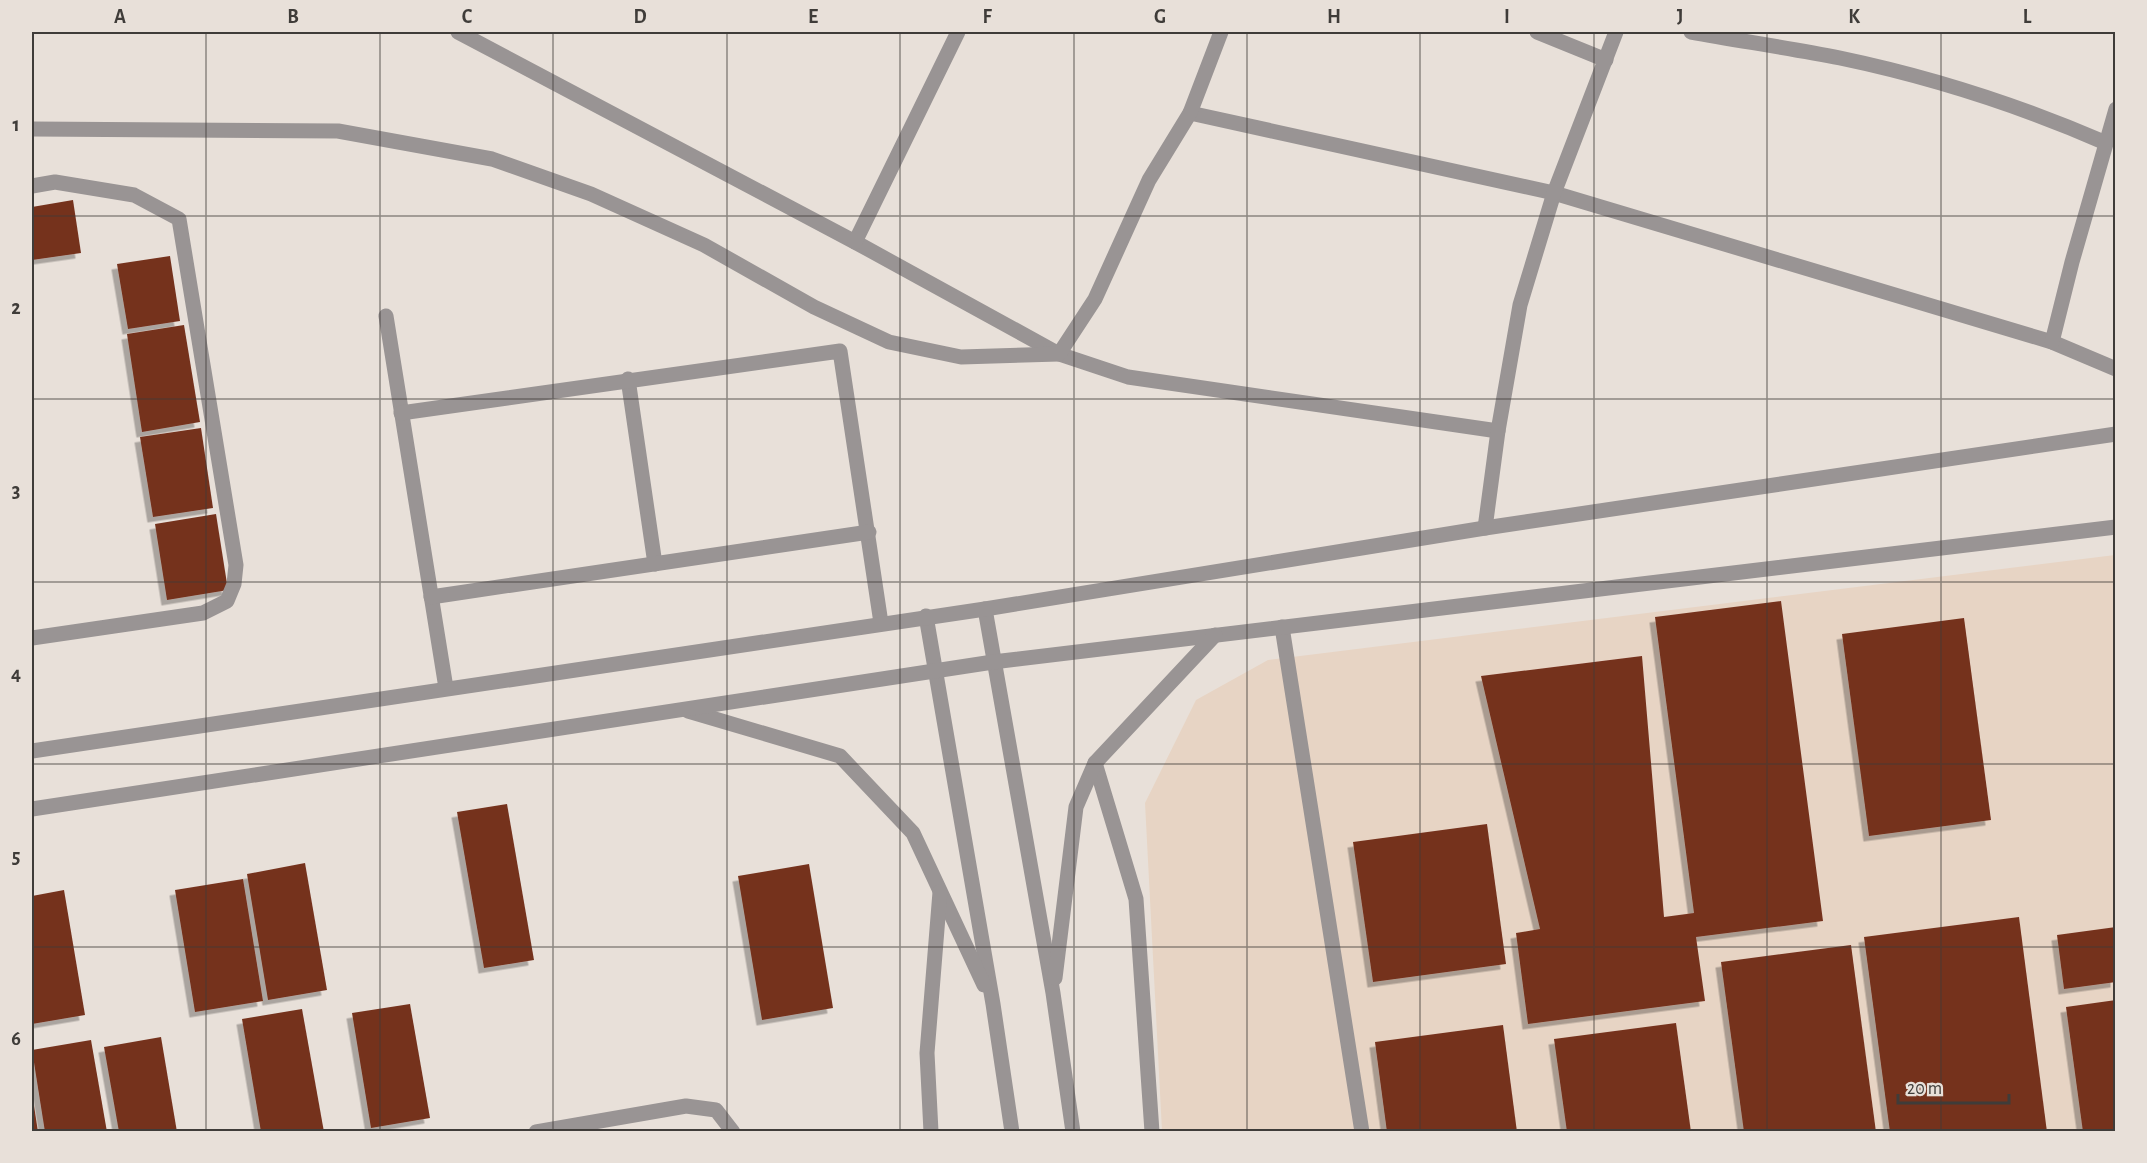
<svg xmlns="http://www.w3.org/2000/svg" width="2147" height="1163" viewBox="0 0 2147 1163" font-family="'Alegreya Sans',sans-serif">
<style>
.industrial{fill:#e7d4c4}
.building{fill:#75321e;filter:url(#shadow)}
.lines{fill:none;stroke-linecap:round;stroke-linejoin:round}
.minor{stroke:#999494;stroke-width:15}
.grid{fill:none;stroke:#3f3c39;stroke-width:1.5;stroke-opacity:0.55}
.neatline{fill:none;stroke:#3f3c39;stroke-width:2}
.grid-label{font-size:20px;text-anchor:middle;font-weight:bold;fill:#3f3c39}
</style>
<defs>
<filter id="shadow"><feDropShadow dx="-5.5" dy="5.5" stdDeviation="0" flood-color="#0004"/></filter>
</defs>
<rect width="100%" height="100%" fill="#e8e0d9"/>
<polygon class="industrial" points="2115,555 2115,1131 1162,1131 1145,803 1196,700 1268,660"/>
<g class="building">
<polygon points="73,200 81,253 32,260 32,207"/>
<polygon points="170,256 180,321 128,329 117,264"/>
<polygon points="184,325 200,422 142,432 127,334"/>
<polygon points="201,428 213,508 153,517 140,437"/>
<polygon points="216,514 228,590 167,600 155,524"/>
<polygon points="1781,601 1823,921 1696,937 1705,1001 1528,1024 1516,933 1540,929 1481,676 1642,656 1664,917 1694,913 1655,617"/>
<polygon points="1964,618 1991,820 1869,836 1842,634"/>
<polygon points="507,804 534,960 484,968 457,812"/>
<polygon points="1487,824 1506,964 1373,982 1353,842"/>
<polygon points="305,863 327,990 268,1000 247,874"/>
<polygon points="809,864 833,1008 762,1020 738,876"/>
<polygon points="243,879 263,1001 195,1012 175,890"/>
<polygon points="64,890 85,1015 32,1024 32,896"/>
<polygon points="2019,917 2047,1132 1890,1132 1864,937"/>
<polygon points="2116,927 2116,982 2064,989 2057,935"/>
<polygon points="1851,945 1876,1132 1744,1132 1721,962"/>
<polygon points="2116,1000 2116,1132 2083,1132 2066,1007"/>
<polygon points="410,1004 430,1118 371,1128 352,1013"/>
<polygon points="302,1009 324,1132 261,1132 242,1019"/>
<polygon points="1676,1023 1691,1132 1567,1132 1554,1039"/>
<polygon points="1503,1025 1517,1132 1387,1132 1375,1042"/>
<polygon points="161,1037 177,1132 119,1132 104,1047"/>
<polygon points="91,1040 107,1132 45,1132 32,1050"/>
<polygon points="32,1099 33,1099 38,1132 32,1132"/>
</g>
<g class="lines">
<g class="minor">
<polyline points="458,32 855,242 1059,354 1128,377 1498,431"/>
<polyline points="1537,32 1606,60"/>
<path d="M 1691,32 C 1740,41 1790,48 1840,58 C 1931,77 2021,106 2106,143"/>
<polyline points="1190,113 1554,193 2052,342 2116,369"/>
<polyline points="32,129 338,131 492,159 591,194 704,245 814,307 889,342 961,357 1059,354 1095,299 1149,180 1190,113 1221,32"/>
<polyline points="32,186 55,182 134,195 179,219 236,565 234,584 227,601 203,613 32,638"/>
<polyline points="855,242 958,32"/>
<polyline points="386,316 446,688"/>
<polyline points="2052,342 2072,262 2116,109"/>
<polyline points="628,379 655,564"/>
<polyline points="401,413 840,351 881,623"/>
<polyline points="1485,528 1498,431 1520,305 1554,193 1616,32"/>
<polyline points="431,597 869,532"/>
<polyline points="985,609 1053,993 1073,1132"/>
<polyline points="926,616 993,1004 1012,1132"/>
<polyline points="1282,627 1362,1132"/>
<polyline points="688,711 840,756 913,833 984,985"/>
<polyline points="32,751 985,609 1485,528 2116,434"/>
<polyline points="1095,763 1136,899 1152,1132"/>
<polyline points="32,809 993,662 2116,527"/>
<polyline points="1055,978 1076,807 1095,763 1215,635"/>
<polyline points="536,1132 686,1106 716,1110 733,1132"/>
<polyline points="931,1132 927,1053 940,892"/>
</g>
</g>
<path class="grid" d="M 206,32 L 206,1132M 380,32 L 380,1132M 553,32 L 553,1132M 727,32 L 727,1132M 900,32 L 900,1132M 1074,32 L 1074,1132M 1247,32 L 1247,1132M 1420,32 L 1420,1132M 1594,32 L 1594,1132M 1767,32 L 1767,1132M 1941,32 L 1941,1132M 32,216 L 2116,216M 32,399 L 2116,399M 32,582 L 2116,582M 32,764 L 2116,764M 32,947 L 2116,947"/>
<rect width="2147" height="1163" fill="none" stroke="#e8e0d9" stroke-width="66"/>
<path d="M1898 1094v9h111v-9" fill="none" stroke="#3f3c39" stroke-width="3"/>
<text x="1907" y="1094" font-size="18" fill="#3f3c39" stroke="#e8e0d9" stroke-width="4.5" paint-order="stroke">20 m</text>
<rect x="33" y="33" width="2081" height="1097" class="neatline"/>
<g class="grid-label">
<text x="120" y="23">A</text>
<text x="293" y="23">B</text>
<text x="467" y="23">C</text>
<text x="640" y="23">D</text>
<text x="813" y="23">E</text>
<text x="987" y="23">F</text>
<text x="1160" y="23">G</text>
<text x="1334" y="23">H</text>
<text x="1507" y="23">I</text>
<text x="1680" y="23">J</text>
<text x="1854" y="23">K</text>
<text x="2027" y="23">L</text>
<text x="16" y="131">1</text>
<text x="16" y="314">2</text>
<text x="16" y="497">3</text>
<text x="16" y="680">4</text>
<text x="16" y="863">5</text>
<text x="16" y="1045">6</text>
</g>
</svg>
